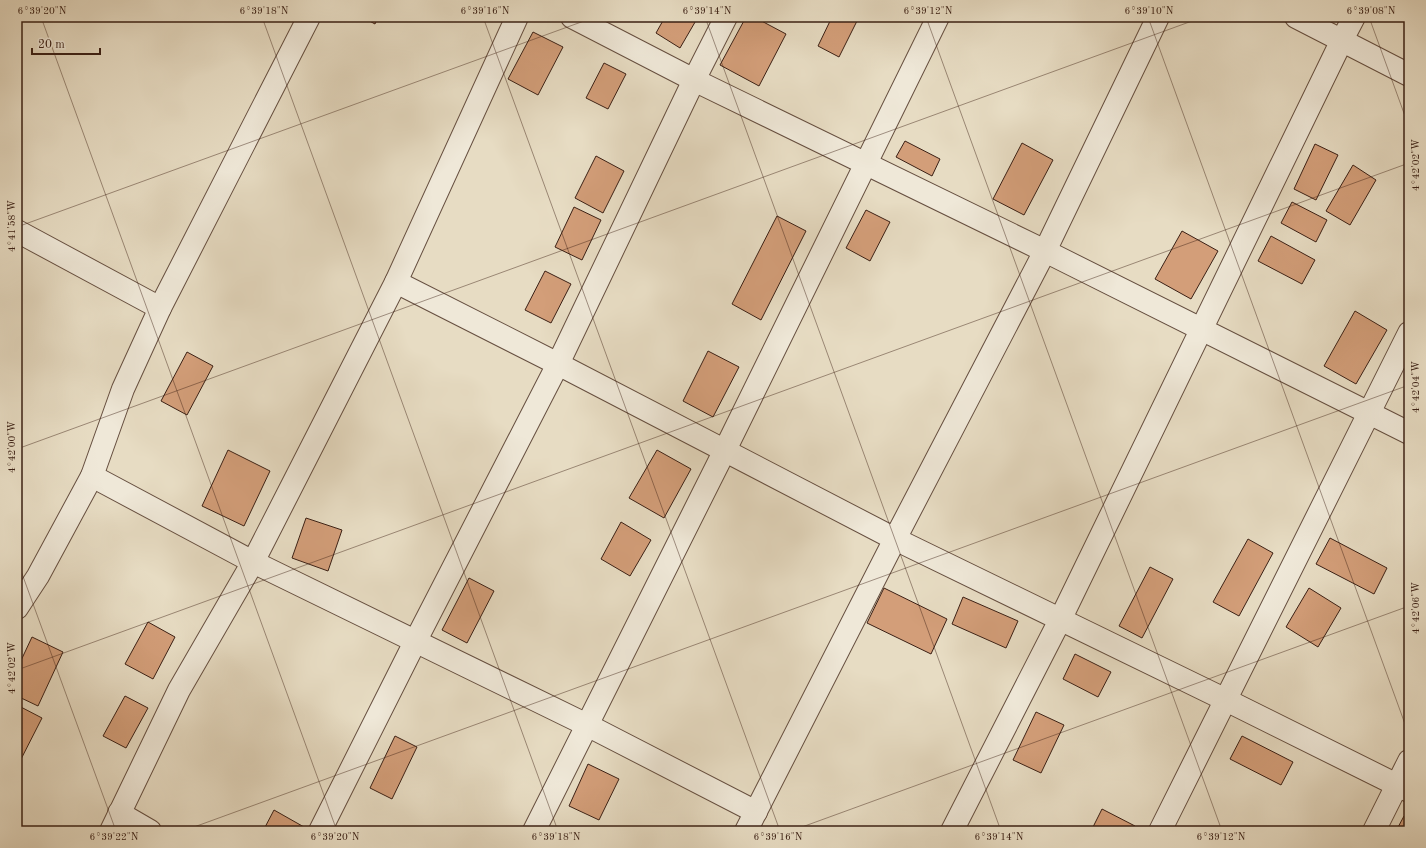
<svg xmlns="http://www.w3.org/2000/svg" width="1426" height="848" viewBox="0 0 1426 848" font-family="'Old Standard TT',serif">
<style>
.building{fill:#d39e79;stroke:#3b2015}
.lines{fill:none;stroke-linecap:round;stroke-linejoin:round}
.street-casing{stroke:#664f40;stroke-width:24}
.street{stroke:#efe8d8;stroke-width:22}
.ticks{fill:none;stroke:#3b2015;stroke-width:1;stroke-opacity:0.45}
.neatline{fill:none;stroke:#3b2015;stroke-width:1.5}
.ticks-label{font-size:10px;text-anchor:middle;fill:#3b2015}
</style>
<rect width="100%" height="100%" fill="#e7dcc3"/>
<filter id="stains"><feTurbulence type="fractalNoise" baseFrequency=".005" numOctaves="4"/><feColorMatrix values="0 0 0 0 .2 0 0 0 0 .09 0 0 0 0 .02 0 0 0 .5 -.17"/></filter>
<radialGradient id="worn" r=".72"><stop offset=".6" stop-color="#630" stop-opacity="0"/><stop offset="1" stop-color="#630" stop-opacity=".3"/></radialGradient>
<g class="building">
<polygon points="362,17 378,17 375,24"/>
<polygon points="665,17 698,17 680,48 656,33"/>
<polygon points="746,17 754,17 786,34 759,86 720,65"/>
<polygon points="832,17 859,17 839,57 818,46"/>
<polygon points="533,32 563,47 538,95 508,79"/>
<polygon points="604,63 626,74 608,109 586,98"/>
<polygon points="905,141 940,159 932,176 896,157"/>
<polygon points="1022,143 1053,160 1024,215 993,199"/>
<polygon points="1315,144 1338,155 1316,200 1294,189"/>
<polygon points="596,156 624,171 603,213 575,198"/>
<polygon points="1353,165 1376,180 1350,225 1326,211"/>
<polygon points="1292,202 1327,220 1316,242 1281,223"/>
<polygon points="574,207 601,220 582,260 555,247"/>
<polygon points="866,210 890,222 870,261 846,248"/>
<polygon points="777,216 806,231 761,320 732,304"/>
<polygon points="1182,231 1218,251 1191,299 1155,279"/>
<polygon points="1271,236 1315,260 1302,284 1258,261"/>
<polygon points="545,271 571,284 551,323 525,310"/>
<polygon points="1355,311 1387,330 1356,384 1324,366"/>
<polygon points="708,351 739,367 713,417 683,401"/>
<polygon points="187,352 213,366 187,415 161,401"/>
<polygon points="228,450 270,471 244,526 202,506"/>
<polygon points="657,450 691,469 664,518 629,498"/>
<polygon points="306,518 342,530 328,571 292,558"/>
<polygon points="621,522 651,540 630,576 601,559"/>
<polygon points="1330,538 1387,568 1374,594 1316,564"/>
<polygon points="1248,539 1273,553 1239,616 1213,602"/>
<polygon points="1150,567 1173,579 1142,638 1119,626"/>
<polygon points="469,578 494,591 467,643 442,630"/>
<polygon points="884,588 947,619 931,654 867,623"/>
<polygon points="1309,588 1341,608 1318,647 1286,627"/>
<polygon points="963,597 1018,621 1006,648 952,624"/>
<polygon points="148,622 175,637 153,679 125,664"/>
<polygon points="32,637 63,652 38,706 17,696 17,669"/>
<polygon points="1075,654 1111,672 1098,697 1063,679"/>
<polygon points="125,696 148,708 126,748 103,736"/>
<polygon points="17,705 42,718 17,767"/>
<polygon points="1036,712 1064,725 1041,773 1013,760"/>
<polygon points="395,736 417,747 392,799 370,788"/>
<polygon points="1242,736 1293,762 1281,785 1230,759"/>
<polygon points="588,764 619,779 599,820 569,806"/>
<polygon points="1102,809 1135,826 1133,831 1091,831"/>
<polygon points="274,810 304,827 302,831 263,831"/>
<polygon points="1404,816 1409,819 1409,831 1396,831"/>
</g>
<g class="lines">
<defs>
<g id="street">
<polyline points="572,17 694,80 1045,251 1409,433"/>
<polyline points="1296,17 1409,75"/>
<polyline points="17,231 160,308"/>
<polyline points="396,282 558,364 895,539 1226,700 1409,791"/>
<polyline points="92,476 253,562 587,725 756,812"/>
<polyline points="17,608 38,576 92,476 123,389 160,308 309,17"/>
<polyline points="119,813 150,831"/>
<polyline points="111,831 179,690 253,562 396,282 517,17"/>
<polyline points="320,831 415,642 558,364 694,80 726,17"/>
<polyline points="534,831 725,450 938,17"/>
<polyline points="746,831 895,539 1045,251 1158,17"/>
<polyline points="952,831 1060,620 1342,40 1354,17"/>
<polyline points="1160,831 1409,333"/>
<polyline points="1374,831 1409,761"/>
</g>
</defs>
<use href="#street" class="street-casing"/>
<use href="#street" class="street"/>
</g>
<path class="ticks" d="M 41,17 L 337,831M 262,17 L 558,831M 483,17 L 780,831M 705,17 L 1001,831M 926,17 L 1222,831M 1148,17 L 1409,735M 1369,17 L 1409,127M 17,227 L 595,17M 17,449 L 1203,17M 17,560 L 116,831M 17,670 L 1409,163M 183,831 L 1409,385M 791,831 L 1409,606M 1399,831 L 1409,827"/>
<rect width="1426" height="848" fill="none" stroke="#e7dcc3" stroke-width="44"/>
<path d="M32 48v6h68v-6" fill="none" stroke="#3b2015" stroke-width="2"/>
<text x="38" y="48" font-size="12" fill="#3b2015" stroke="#efe8d8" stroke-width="3" paint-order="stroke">20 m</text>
<rect x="22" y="22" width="1382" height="804" class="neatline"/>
<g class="ticks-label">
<text x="42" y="14">6°39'20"N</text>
<text x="264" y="14">6°39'18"N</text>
<text x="485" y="14">6°39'16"N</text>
<text x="707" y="14">6°39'14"N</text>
<text x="928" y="14">6°39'12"N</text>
<text x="1149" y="14">6°39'10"N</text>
<text x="1371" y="14">6°39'08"N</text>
<text transform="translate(1415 165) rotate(-90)" y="4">4°42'02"W</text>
<text transform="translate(11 226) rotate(-90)" y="4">4°41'58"W</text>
<text transform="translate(1415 387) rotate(-90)" y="4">4°42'04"W</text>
<text transform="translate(11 447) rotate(-90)" y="4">4°42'00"W</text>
<text transform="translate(1415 608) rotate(-90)" y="4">4°42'06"W</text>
<text transform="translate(11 668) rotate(-90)" y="4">4°42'02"W</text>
<text x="114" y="840">6°39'22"N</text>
<text x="335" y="840">6°39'20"N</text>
<text x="556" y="840">6°39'18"N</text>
<text x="778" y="840">6°39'16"N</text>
<text x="999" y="840">6°39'14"N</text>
<text x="1221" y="840">6°39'12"N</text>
</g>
<rect width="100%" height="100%" filter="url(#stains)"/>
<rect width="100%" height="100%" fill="url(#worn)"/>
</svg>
